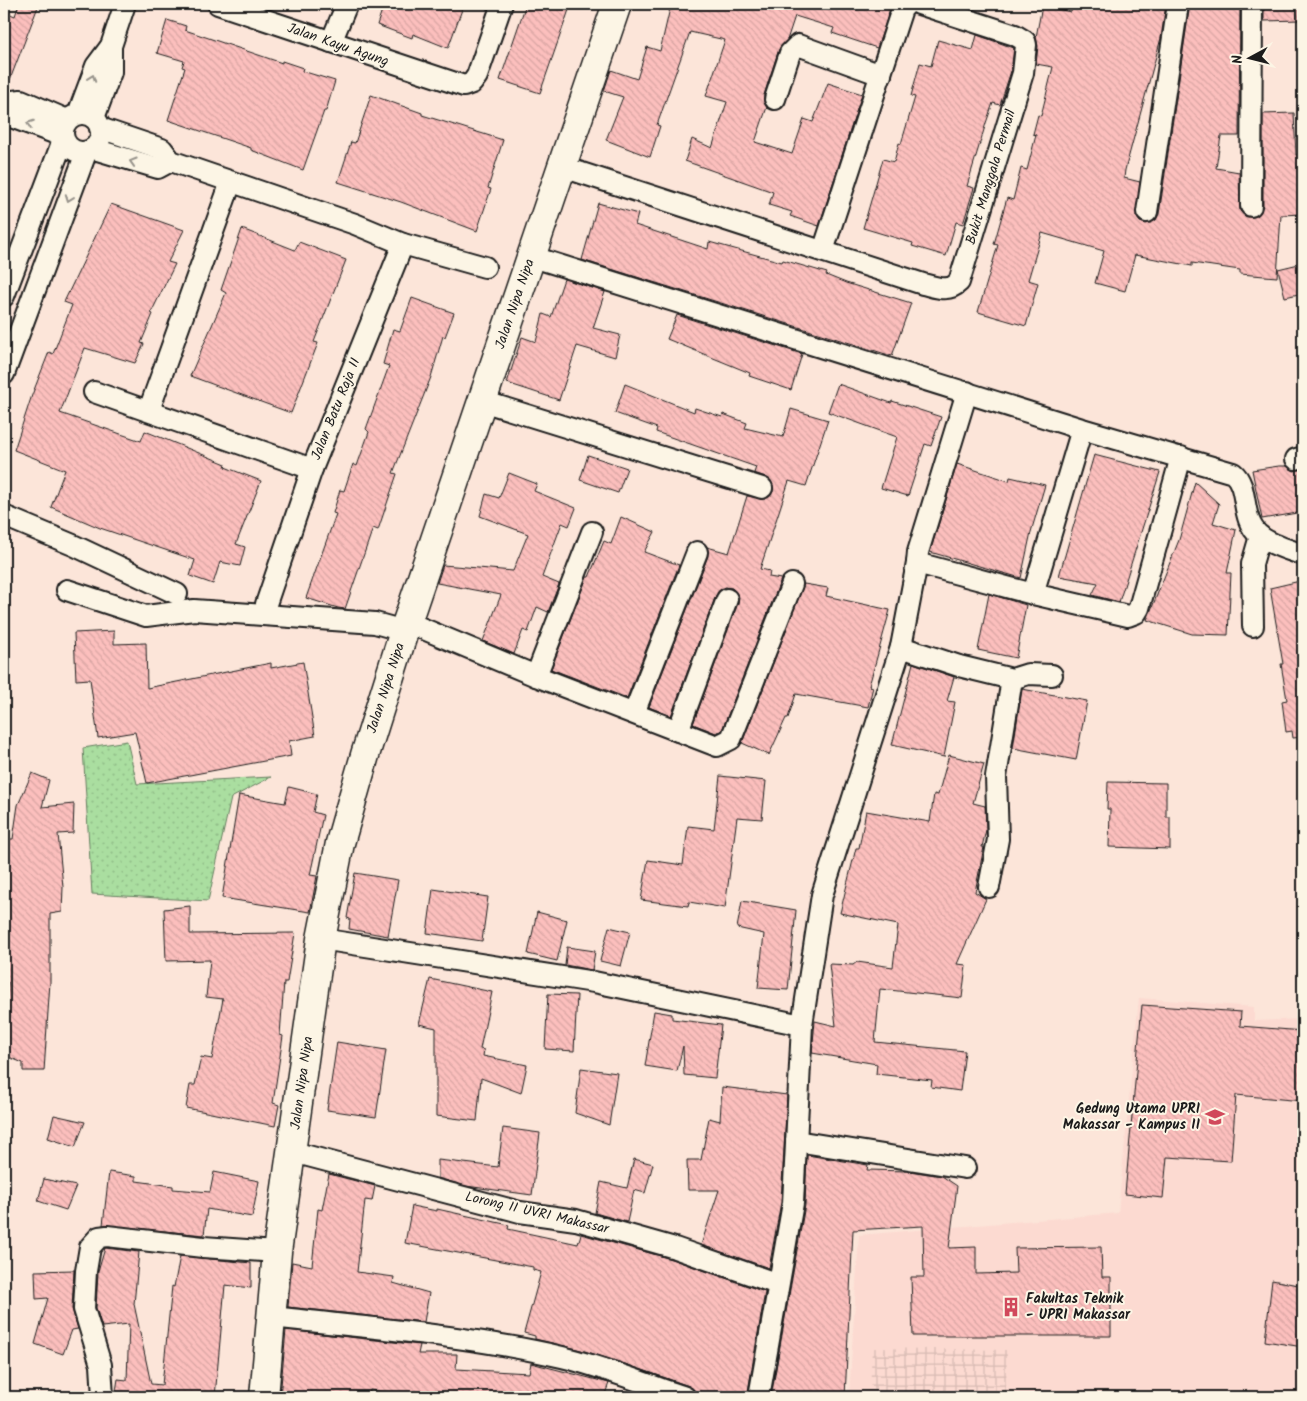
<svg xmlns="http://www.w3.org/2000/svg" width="1307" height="1401" viewBox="0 0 1307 1401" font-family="Kalam,sans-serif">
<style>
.built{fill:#fcdad1}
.industrial{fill:url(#industrial-grid)}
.green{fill:url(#green-dots);stroke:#637d5e}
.building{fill:url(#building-back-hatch);stroke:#1c1c1c}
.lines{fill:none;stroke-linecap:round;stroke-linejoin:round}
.street-casing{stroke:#1c1c1c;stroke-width:24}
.secondary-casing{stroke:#1c1c1c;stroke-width:31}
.street{stroke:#fcf5e5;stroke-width:20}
.secondary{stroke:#fcf5e5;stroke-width:28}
.oneway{stroke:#97938b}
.labels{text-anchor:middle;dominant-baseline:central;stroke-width:4;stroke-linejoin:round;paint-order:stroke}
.street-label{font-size:14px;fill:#1c1c1c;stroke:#fcf5e5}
.poi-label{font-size:14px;font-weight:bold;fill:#1c1c1c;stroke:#fcf5e5;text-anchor:end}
</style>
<defs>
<pattern id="industrial-grid" width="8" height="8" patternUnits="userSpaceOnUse" patternTransform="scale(1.25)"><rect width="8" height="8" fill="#fcdad1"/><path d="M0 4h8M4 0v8" fill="none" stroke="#d7bab3"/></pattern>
<pattern id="green-dots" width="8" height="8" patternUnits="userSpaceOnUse" patternTransform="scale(1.25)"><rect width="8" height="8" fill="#aadea0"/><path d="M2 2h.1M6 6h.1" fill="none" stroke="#92be89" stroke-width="1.8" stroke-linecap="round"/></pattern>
<pattern id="building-back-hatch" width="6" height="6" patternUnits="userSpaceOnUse" patternTransform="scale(1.25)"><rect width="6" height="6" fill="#fcbfbd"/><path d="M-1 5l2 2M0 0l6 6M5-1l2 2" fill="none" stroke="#d7a4a2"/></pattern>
</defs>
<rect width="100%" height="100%" fill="#fce5d9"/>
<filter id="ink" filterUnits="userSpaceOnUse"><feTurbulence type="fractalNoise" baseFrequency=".02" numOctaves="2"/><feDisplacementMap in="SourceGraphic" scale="10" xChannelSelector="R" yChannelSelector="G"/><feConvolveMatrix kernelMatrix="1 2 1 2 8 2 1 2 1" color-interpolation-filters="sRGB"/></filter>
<g filter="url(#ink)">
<polygon class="built" points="1139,998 1254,1007 1254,1021 1303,1019 1303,1397 849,1397 859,1235 1118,1213"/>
<polygon class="industrial" points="872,1348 1007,1350 1006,1393 870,1391"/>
<polygon class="green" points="127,741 137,784 271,777 231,798 208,901 92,894 83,748"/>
<g class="building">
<polygon points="19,4 39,4 6,90 4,90 4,30 10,14 15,16"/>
<polygon points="384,4 464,4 448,48 413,34 412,38 377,25"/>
<polygon points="526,4 571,4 540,93 500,80"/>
<polygon points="671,4 892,4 877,48 832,33 834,28 795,16 787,40 779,49 764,95 764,102 767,107 755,142 792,154 804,119 813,122 828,83 862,94 819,226 790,216 792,212 769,205 773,192 685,161 692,139 712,148 727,102 706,96 725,40 690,32 657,125 660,126 650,157 606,140 623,97 604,91 611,70 637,79 647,47 660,51"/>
<polygon points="1073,4 1166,4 1161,38 1125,170 1124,178 1140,182 1136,216 1140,222 1146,224 1156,220 1159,214 1190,4 1240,4 1239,136 1221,136 1216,168 1239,172 1240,211 1245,216 1257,216 1263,206 1263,114 1294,113 1296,155 1303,154 1303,214 1281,215 1277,277 1240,274 1240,270 1192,263 1192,266 1135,255 1125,291 1095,283 1104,251 1042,233 1028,280 1038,283 1026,326 978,312 998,245 994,244 1007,198 1013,200 1021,168 1027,170 1036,135 1033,134 1038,115 1041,116 1053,67 1036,64 1038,46 1036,37 1042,6 1071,12"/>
<polygon points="1264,4 1300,4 1300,20 1264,21"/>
<polygon points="167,20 186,26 185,30 282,63 282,61 303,68 302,71 335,81 326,111 324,111 303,170 251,150 251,148 168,120 185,68 182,67 184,61 157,53"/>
<polygon points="977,35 1014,48 1011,71 1000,105 993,103 986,123 967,186 974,188 963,224 956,222 946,256 912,246 913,243 863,228 883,159 894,162 899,143 901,144 915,97 911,96 920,63 931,66 938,40 973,50"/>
<polygon points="371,95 422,113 422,115 503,140 488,188 491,189 477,231 401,202 338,182 351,142 355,143"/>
<polygon points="598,203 638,214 635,225 708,249 709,242 782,262 783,260 827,273 826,275 846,283 911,303 892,356 582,260"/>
<polygon points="111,204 184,230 168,262 175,264 151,313 153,314 141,343 144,344 135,363 85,348 60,413 141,441 145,431 226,464 225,467 261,481 236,544 245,547 240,566 220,562 213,584 190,576 195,560 100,528 51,507 65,470 14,450 32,395 49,352 53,354 72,305 64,302"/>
<polygon points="242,229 295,250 299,242 346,260 314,342 318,343 291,413 190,376 226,293 221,290"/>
<polygon points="1303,263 1303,293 1285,297 1278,269"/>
<polygon points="564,279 605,292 593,328 620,335 615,357 577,346 559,400 507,383 522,337 536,342 543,314 551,317"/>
<polygon points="412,298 454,313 445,337 443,336 431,377 393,473 397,474 378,530 373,528 345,609 338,608 306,598 336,514 333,513 340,490 344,491 353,464 357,466 369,432 366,429 389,366 383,364 393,329 400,331"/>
<polygon points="677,315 802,354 791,390 749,376 750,373 667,339"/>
<polygon points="625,384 694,412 695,408 722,417 723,414 747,423 745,428 783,437 791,409 828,420 806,486 789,481 760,569 770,571 769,577 781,579 722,730 716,733 693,724 738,603 739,597 732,588 725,587 716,595 671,716 649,707 708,556 707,547 729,553 747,496 765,499 773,492 773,485 766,477 754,473 756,467 656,432 657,428 615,413"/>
<polygon points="838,384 891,403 892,401 941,417 931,446 925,444 908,496 881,488 897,437 828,412"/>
<polygon points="588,455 627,468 618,493 580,480"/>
<polygon points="1094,455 1160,472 1119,602 1092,595 1098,583 1059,576"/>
<polygon points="957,464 1009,481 1010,477 1045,485 1031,532 1021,578 930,552"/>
<polygon points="1279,466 1287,466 1294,471 1303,469 1303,512 1262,519 1252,470"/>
<polygon points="509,473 537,484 534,491 576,508 569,526 562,523 542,577 559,584 548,612 537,607 528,632 523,630 514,654 483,641 501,595 437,583 443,565 513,571 528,534 480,516 486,494 499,498"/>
<polygon points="1195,482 1219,504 1213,523 1236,530 1227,573 1231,573 1228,635 1192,634 1147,620 1179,540"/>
<polygon points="621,517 655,532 644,552 679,565 627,698 551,669 587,577 589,577 604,541 611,544"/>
<polygon points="1300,581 1303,603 1303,737 1293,738 1292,731 1286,732 1282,701 1287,700 1281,664 1283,664 1270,588"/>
<polygon points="804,584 828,588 826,596 890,610 869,686 873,687 868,707 796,694 788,718 786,718 769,755 742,743"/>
<polygon points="989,594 1026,605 1016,658 978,650"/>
<polygon points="114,631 114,644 146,643 147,688 271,663 271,668 303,662 315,736 289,741 291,756 147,783 135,732 98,738 90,679 76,680 74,633"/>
<polygon points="913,663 954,677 947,701 955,702 944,757 892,745"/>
<polygon points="1022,689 1087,701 1076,760 1013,748"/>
<polygon points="949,755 984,764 973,803 985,806 986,830 982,847 984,847 975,892 986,899 957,964 966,965 962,998 880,989 875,1042 965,1051 960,1091 931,1087 932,1080 876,1074 877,1064 812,1053 815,1021 836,1026 829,964 853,965 857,962 893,967 898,925 840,913 856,848 859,848 866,811 930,822 934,794 938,795"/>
<polygon points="32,773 49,780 42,807 74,804 73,833 58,834 63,887 62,912 50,914 50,982 44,1071 23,1071 23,1063 4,1055 8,982 4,982 4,961 8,960 4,938 4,863 6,863 10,839 13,839 18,805"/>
<polygon points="720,776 766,781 762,819 737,817 725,908 689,902 688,906 641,900 648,860 683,865 688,826 714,829"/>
<polygon points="1108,782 1166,783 1166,817 1170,817 1170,849 1109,847 1110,809 1107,809"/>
<polygon points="289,787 317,794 313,812 323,815 310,875 317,876 310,912 222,898 239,795 285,803"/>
<polygon points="355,873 398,880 388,936 349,929 350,919 347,918"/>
<polygon points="433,889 488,897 482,941 427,933"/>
<polygon points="742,901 796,910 788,990 758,988 764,934 737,928"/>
<polygon points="190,906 190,934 295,933 287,982 284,982 280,1035 283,1036 273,1103 279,1105 275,1126 186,1108 190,1085 195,1085 201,1057 212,1059 223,999 206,997 210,960 166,961 164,909"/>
<polygon points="537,912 567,920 557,961 528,954"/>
<polygon points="609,927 630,932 621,966 600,961"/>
<polygon points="567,947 595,951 592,970 565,965"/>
<polygon points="430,979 492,992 480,1049 484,1050 483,1056 527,1065 521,1093 481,1078 477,1121 436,1116 436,1028 419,1024"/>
<polygon points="548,994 577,995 574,1051 545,1049"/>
<polygon points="1142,1005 1241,1012 1240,1026 1303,1031 1303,1101 1236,1095 1231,1161 1167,1157 1163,1198 1125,1194"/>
<polygon points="654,1011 672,1014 672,1019 721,1025 715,1078 684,1075 683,1046 677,1071 645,1066"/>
<polygon points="337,1042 386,1050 376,1117 327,1110"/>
<polygon points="581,1068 617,1073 609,1125 575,1113"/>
<polygon points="722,1087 787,1095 781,1202 769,1268 701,1245 719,1190 688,1190 687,1160 701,1160 709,1118 720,1121"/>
<polygon points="54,1115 85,1122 75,1147 48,1138"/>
<polygon points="503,1128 540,1133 532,1195 466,1186 438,1178 438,1160 498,1167"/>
<polygon points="807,1155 868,1165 867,1170 909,1171 942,1176 957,1186 949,1248 976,1247 976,1274 1016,1273 1015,1248 1101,1247 1102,1277 1111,1277 1111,1336 913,1336 911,1277 924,1277 923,1226 853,1230 845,1397 771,1397 805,1205"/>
<polygon points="634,1159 653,1164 645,1193 634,1190 627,1222 595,1213 601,1182 627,1188"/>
<polygon points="109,1172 136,1176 136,1181 173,1186 173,1189 210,1192 214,1172 259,1181 252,1217 207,1209 204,1235 103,1225"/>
<polygon points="329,1174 375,1186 372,1201 365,1200 357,1272 394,1277 393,1283 429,1293 424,1322 288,1307 292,1262 312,1266 318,1209 322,1210"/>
<polygon points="44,1179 76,1186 66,1210 38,1201"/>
<polygon points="412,1206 437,1211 437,1209 509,1225 508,1229 578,1244 581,1234 671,1259 765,1292 747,1397 702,1397 697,1395 694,1390 689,1386 628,1365 581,1350 535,1339 535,1336 524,1333 541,1272 533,1270 533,1267 405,1243"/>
<polygon points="105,1248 139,1252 134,1304 151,1384 162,1385 172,1286 174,1287 180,1256 251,1263 251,1288 225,1285 215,1397 115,1397 118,1379 127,1380 129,1324 102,1327 96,1308 98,1272"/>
<polygon points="74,1270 72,1309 78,1329 72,1330 63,1354 35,1344 48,1298 36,1299 35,1271"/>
<polygon points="1272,1280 1303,1286 1303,1347 1265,1341"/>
<polygon points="286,1330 420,1345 418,1354 457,1354 456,1369 529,1373 531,1363 609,1383 604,1397 411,1397 370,1390 369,1397 280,1397"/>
</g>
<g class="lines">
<defs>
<g id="street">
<polyline points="218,4 464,86 472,83 477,76 502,4"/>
<polyline points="331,42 347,4"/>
<polyline points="775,99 790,53 798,45 881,75"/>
<polyline points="4,102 21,100 67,120"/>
<polyline points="4,105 11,117 62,136"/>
<circle cx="82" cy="133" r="19"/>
<polyline points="78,114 96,66 111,46"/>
<polyline points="94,118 111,72 111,46 125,4"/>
<polyline points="100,128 162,149 171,161 355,224 403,244 485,267"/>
<polyline points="94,149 158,168 171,161"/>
<path d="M 563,167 L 923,284 C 936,287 948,293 959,282 L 1023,73 L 1026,45 L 1025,41 L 1015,35 L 919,4"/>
<polyline points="1251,206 1252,4"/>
<polyline points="1147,212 1178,4"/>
<polyline points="823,251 902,9 907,4"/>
<path d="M 530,256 L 1082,429 L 1233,473 C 1250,487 1239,519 1260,536 C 1271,545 1290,550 1303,555"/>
<polyline points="4,296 63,140"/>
<polyline points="4,374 86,153"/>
<polyline points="94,392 312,469"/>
<polyline points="967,392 918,552 917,563 1033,594 1082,429"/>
<polyline points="482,401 762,488"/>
<polyline points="149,410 231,182"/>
<polyline points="1296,459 1303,457"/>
<polyline points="4,516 73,545 177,594"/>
<polyline points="67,590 146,616 194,610 375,623 404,631"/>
<polyline points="1033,594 1128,616 1136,613 1139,608 1181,457"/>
<polyline points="266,604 312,469 403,244"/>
<polyline points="407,622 536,676 717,746 731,739 792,584"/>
<polyline points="1253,626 1252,564 1260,536"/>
<polyline points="901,647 959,666 1012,679 1028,674 1052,675"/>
<polyline points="536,676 592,532"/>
<polyline points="634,713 697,552"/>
<polyline points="678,731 727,599"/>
<polyline points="989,887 998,839 996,777 1012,679"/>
<polyline points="321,939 594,982 802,1025"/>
<polyline points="796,1141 965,1168"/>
<polyline points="293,1152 520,1212 576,1220 675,1248 778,1284"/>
<path d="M 272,1317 C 369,1328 467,1335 562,1357 C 604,1367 645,1384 685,1397"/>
<polyline points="103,1397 101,1365 84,1309 86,1271 90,1247 99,1237 107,1236 203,1247 277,1252"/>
<polyline points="759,1397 793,1203 802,1025 822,895 901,647 917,563"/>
</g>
<polyline id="secondary" points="264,1397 277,1252 321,939 340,843 365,755 407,622 617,4"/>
</defs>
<use href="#street" class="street-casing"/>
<use href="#secondary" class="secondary-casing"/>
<use href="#street" class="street"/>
<use href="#secondary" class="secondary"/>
</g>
<defs><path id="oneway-chevron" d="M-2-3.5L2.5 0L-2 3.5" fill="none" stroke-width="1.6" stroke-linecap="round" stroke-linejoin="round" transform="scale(1.25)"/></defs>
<g class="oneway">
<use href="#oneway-chevron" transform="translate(92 78) rotate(-70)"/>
<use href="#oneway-chevron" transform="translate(30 124) rotate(-160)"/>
<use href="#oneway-chevron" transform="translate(133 162) rotate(-163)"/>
<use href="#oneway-chevron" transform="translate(69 198) rotate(110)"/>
</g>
</g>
<defs>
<symbol id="university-bare" viewBox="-9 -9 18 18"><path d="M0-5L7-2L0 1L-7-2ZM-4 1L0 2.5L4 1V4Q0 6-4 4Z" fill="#d1495b" stroke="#fcf5e5" stroke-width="2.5" paint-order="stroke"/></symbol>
<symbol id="building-bare" viewBox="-9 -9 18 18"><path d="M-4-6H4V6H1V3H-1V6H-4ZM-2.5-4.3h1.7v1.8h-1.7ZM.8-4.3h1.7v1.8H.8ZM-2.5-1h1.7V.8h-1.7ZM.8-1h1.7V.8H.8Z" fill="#d1495b" stroke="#fcf5e5" stroke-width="2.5" paint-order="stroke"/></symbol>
</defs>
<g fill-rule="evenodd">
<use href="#university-bare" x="1201" y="1103" width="28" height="28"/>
<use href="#building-bare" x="997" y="1293" width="28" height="28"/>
</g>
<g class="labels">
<g class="street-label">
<text transform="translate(338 45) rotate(19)">Jalan Kayu Agung</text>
<text transform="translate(991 177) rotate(-73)">Bukit Manggala Permail</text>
<text transform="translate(515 304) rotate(-71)">Jalan Nipa Nipa</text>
<text transform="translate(336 409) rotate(-68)">Jalan Batu Raja II</text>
<text transform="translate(386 688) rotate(-72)">Jalan Nipa Nipa</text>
<text transform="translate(302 1083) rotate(-82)">Jalan Nipa Nipa</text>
<text transform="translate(537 1213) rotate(13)">Lorong II UVRI Makassar</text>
</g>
<g class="poi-label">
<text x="1200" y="1109">Gedung Utama UPRI<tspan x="1200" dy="16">Makassar - Kampus II</tspan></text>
<text x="1026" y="1299" text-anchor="start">Fakultas Teknik<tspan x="1026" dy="16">- UPRI Makassar</tspan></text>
</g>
</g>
<rect width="1307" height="1401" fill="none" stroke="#fcf5e5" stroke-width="20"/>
<rect x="10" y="10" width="1287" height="1381" fill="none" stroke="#1c1c1c" stroke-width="2" filter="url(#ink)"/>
<g transform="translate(1250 58) rotate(263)" stroke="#fcf5e5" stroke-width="4" paint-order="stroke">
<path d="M0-4L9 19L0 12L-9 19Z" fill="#1c1c1c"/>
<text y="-8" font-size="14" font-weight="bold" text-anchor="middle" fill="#1c1c1c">N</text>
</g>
</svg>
